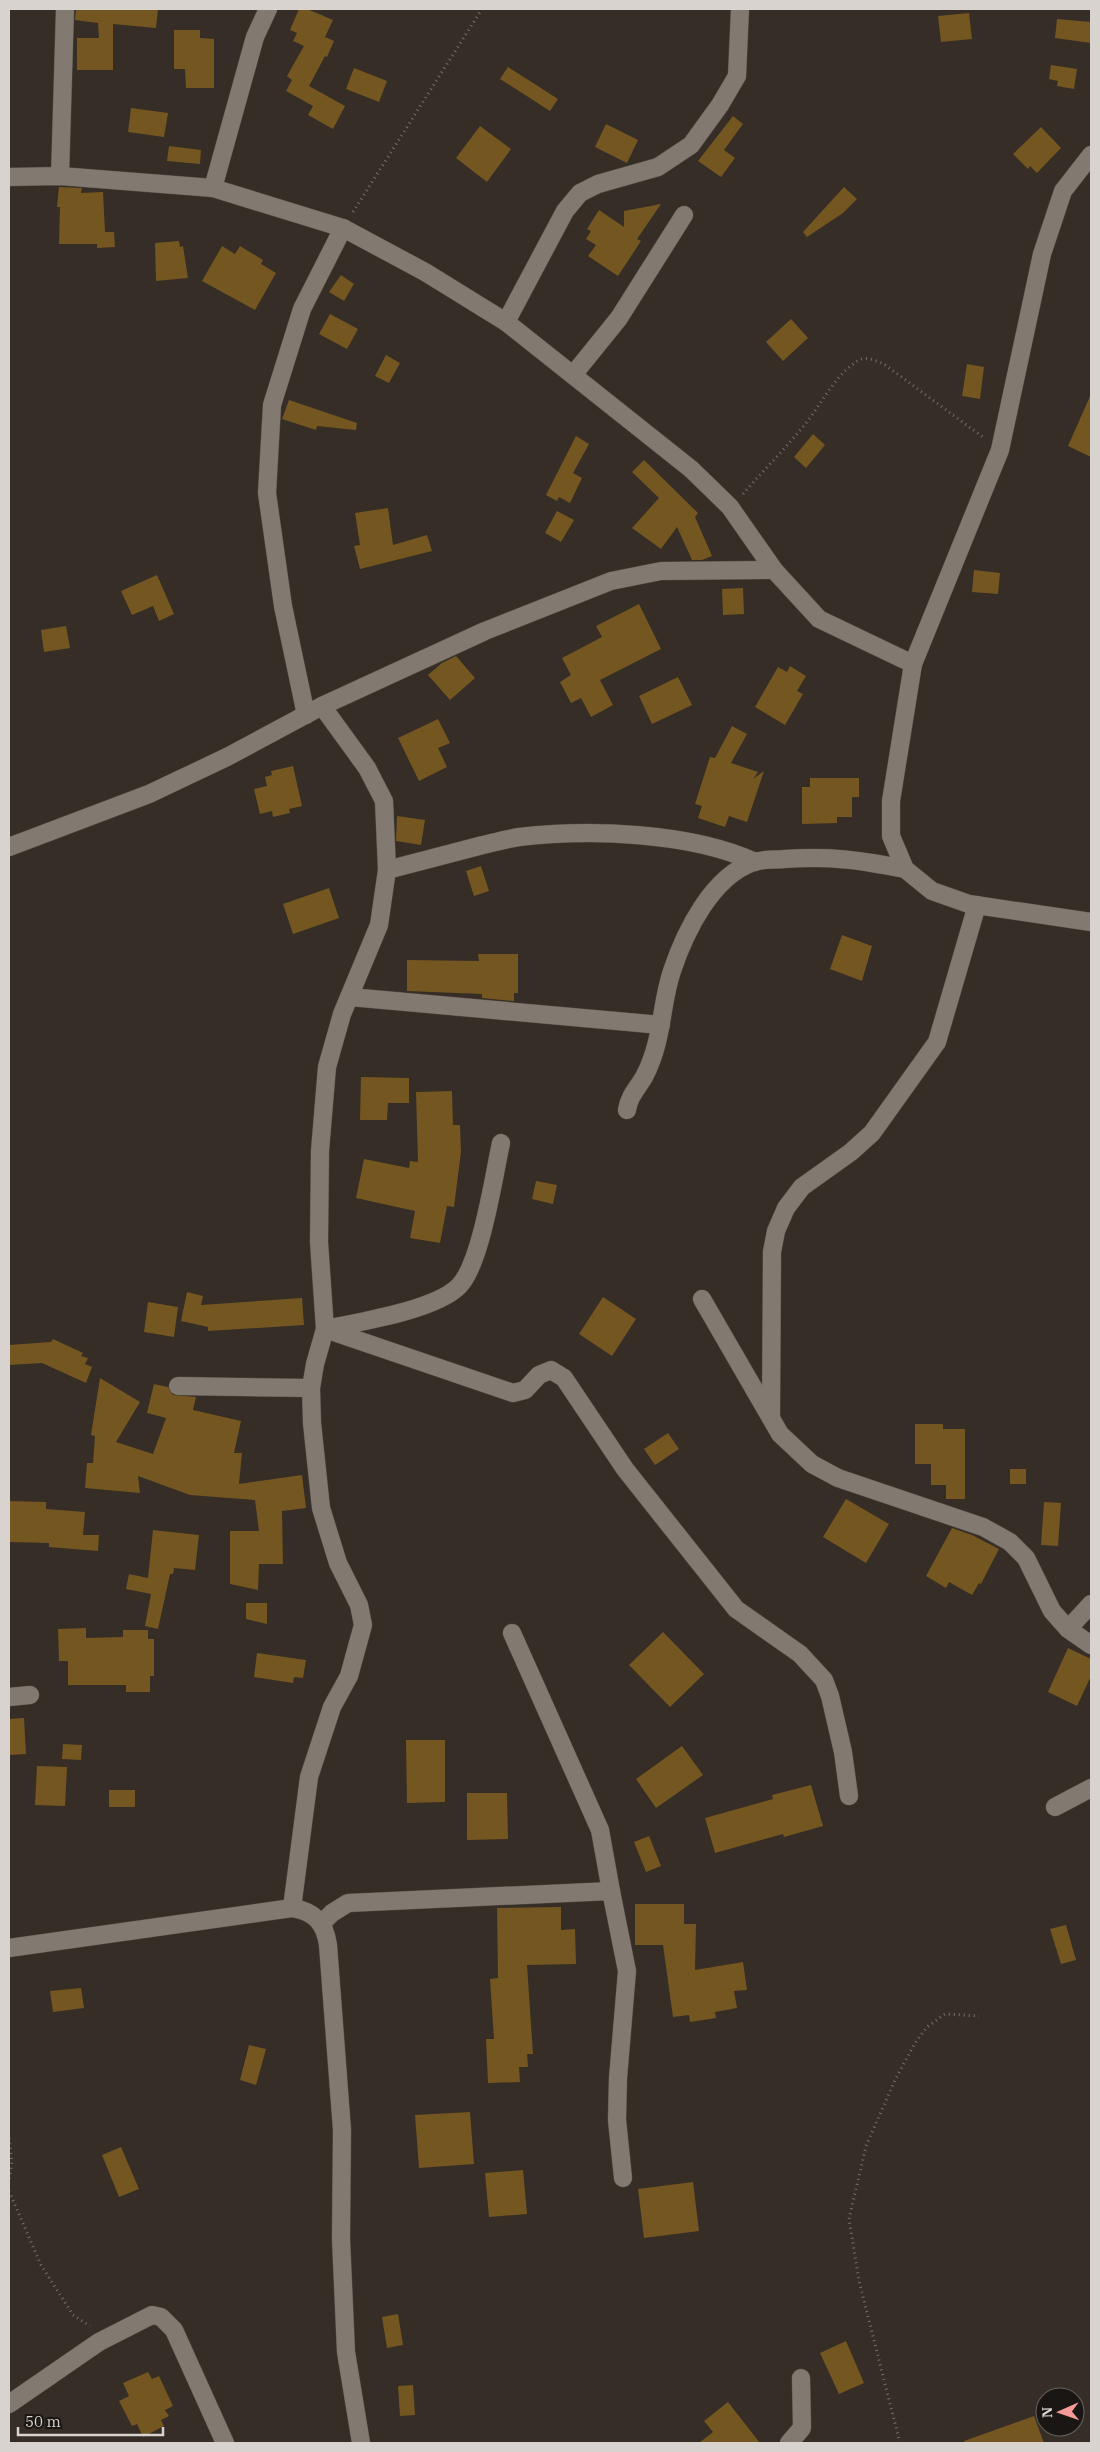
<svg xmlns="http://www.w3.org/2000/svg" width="1100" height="2452" viewBox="0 0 1100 2452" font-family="'IBM Plex Serif',serif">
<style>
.building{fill:#745620}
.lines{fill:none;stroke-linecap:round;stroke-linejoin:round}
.minor-casing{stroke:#514b44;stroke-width:19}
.path{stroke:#767069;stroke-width:3;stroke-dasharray:1 4;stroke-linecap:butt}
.minor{stroke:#827a71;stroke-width:18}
</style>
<rect width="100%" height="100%" fill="#352d26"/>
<g class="building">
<polygon points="76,9 158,9 156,28 113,24 113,70 77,70 77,38 99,38 98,23 75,20"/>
<polygon points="299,9 307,9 333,20 325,37 334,41 327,57 325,56 309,86 345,106 333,129 308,115 313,106 286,91 292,80 287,76 304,46 293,41 297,33 290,30"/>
<polygon points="969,13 972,39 941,42 938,16"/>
<polygon points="1057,19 1091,22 1091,43 1055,38"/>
<polygon points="174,30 200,30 200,38 214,39 214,88 186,88 185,69 174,69"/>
<polygon points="1051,65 1077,69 1074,89 1057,86 1058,81 1049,79"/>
<polygon points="508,67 558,99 550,111 500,79"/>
<polygon points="354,68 387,81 379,102 346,89"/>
<polygon points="131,108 168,113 164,137 128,132"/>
<polygon points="733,116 743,124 724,150 735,158 721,177 698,161"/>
<polygon points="606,124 638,140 627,163 595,147"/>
<polygon points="480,126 511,149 487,182 456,158"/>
<polygon points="1041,127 1061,148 1037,173 1030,166 1028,169 1013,154"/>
<polygon points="169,146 201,150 200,164 167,161"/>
<polygon points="59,187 82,188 81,193 103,192 105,232 114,232 115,247 97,248 97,244 59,244 60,207 57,207"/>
<polygon points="844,187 857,199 843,213 807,237 803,232"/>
<polygon points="661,204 637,239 641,241 618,276 588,256 596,245 586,239 591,231 587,229 599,210 624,227 624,211"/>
<polygon points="179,241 180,247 183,246 188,278 156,281 155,243"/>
<polygon points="222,246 235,254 240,246 263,260 261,264 276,273 255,310 202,281"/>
<polygon points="341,275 354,284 344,301 329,292"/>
<polygon points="330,314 358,329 347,349 319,334"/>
<polygon points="791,319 808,338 783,361 766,342"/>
<polygon points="386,355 400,363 389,383 375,376"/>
<polygon points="967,364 984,367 980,399 962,396"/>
<polygon points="1091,394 1091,457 1068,446"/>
<polygon points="289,400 357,423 356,430 317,426 316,430 282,419"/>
<polygon points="813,434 825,445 806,468 794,457"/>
<polygon points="576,436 589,444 573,473 582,478 570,503 559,497 557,501 546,495"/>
<polygon points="644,460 698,513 695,517 712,556 702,560 692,560 677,527 661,549 632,528 659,498 632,472"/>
<polygon points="388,508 393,545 427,535 432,551 360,569 354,546 360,545 355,513"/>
<polygon points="557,511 574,520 561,542 545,533"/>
<polygon points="974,570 1000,573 998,594 972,592"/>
<polygon points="157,575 174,614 159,621 153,606 132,615 121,591"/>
<polygon points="743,588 744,614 723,615 722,589"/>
<polygon points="639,604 661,649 600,680 613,705 591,717 581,698 571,703 560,682 571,675 562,658 602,637 596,626"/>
<polygon points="66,626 70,648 44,652 41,630"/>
<polygon points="456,656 475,678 450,700 428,675 442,663"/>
<polygon points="790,666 806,676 797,691 803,694 785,725 755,707 778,667 787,672"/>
<polygon points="678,677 692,705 652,724 639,696"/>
<polygon points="438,719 450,743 438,748 447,767 419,781 398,738"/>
<polygon points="732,726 747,734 731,763 758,772 753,779 764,771 747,822 729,816 725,827 698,818 702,806 695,804 710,757 715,758"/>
<polygon points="293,766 302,806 289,809 290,813 273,817 272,811 260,814 254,789 267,786 265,777 272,775 271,771"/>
<polygon points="810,778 859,778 859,797 852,797 852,817 837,817 837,823 802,824 802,787 810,787"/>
<polygon points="397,816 425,820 421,845 396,841"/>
<polygon points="481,866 489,891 474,896 466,871"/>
<polygon points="329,888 339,918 293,934 283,904"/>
<polygon points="842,935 872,946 862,981 830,969"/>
<polygon points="478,954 518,954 518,993 514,993 514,1001 482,998 482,994 407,991 407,960 479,961"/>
<polygon points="361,1077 409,1078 409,1103 388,1103 387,1120 360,1120"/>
<polygon points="452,1091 453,1125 460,1125 461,1152 454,1207 447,1206 440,1243 410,1238 415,1211 356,1198 364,1159 409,1168 410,1161 418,1162 416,1092"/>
<polygon points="536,1181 557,1185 553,1204 532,1199"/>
<polygon points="187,1292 203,1296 201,1305 302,1298 304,1325 208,1331 208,1327 181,1321"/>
<polygon points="603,1297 636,1319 612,1356 579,1334"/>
<polygon points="148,1302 178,1307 174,1337 144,1332"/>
<polygon points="53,1339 83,1353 81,1356 88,1358 85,1364 92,1367 86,1383 42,1363 9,1365 9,1345 51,1342"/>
<polygon points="100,1378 140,1402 116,1442 153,1454 166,1418 147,1413 154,1384 168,1387 173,1395 196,1397 193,1410 241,1421 234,1453 242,1453 239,1484 302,1475 306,1508 282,1511 283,1564 259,1564 258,1590 230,1584 230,1531 259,1531 255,1500 190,1495 138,1476 140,1493 85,1488 87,1463 93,1463 95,1436 91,1435"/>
<polygon points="915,1424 943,1424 943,1429 965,1429 965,1499 946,1499 946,1485 931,1485 931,1464 915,1464"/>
<polygon points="668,1433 679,1449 655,1465 644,1449"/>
<rect x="1010" y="1469" width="16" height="15"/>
<polygon points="846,1499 889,1524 866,1563 823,1537"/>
<polygon points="9,1501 46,1502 46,1509 85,1512 83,1535 99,1535 98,1551 49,1547 49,1543 9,1542"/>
<polygon points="1044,1502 1061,1503 1058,1546 1041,1545"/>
<polygon points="952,1528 972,1535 999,1549 981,1584 979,1583 972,1595 949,1582 946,1588 926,1576"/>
<polygon points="153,1530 199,1535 195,1570 174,1568 173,1574 170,1574 158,1629 145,1626 151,1594 126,1589 129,1574 148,1578"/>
<polygon points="246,1603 267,1603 267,1624 246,1619"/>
<polygon points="86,1628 86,1638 123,1637 123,1630 148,1630 148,1639 154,1639 154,1676 150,1676 150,1692 126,1692 126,1685 68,1685 68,1661 59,1661 58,1629"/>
<polygon points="663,1632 704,1674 670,1707 629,1665"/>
<polygon points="1068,1648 1091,1659 1091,1676 1077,1706 1048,1692"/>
<polygon points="257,1653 306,1660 303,1678 294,1677 293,1683 254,1677"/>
<polygon points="24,1718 26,1754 9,1755 9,1719"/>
<polygon points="406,1740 445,1740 445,1802 407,1803"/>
<polygon points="63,1744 82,1745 81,1760 62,1759"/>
<polygon points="682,1746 703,1775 656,1808 636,1779"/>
<polygon points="37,1766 67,1767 65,1806 35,1805"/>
<polygon points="811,1785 823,1826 784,1837 783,1834 715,1853 705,1818 773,1799 772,1795"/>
<rect x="109" y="1790" width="26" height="17"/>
<polygon points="467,1793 507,1793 508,1839 467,1840"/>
<polygon points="649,1836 661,1866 646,1872 634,1842"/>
<polygon points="635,1904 684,1904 684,1924 696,1924 695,1970 743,1962 747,1990 734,1991 737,2008 715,2012 716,2018 690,2022 689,2015 673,2017 663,1945 635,1945"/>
<polygon points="561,1907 561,1930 575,1929 576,1964 527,1965 533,2054 527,2054 528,2067 519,2067 520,2082 488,2083 486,2039 494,2039 490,1979 498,1978 497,1908"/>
<polygon points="1066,1925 1076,1960 1061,1964 1050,1929"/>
<polygon points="81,1988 84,2008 53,2012 50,1991"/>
<polygon points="249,2045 266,2049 256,2085 240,2080"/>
<polygon points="470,2112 474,2164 419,2168 415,2115"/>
<polygon points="121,2147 139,2189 119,2197 102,2155"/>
<polygon points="523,2170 527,2214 489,2217 485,2173"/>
<polygon points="693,2182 699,2231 644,2238 638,2189"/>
<polygon points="398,2314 403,2345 387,2348 382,2317"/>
<polygon points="846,2341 864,2383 839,2394 820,2353"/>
<polygon points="148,2372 152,2379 159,2376 173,2406 165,2410 169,2416 161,2420 164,2426 143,2437 137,2424 132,2426 119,2401 129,2396 123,2383"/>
<polygon points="413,2385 415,2415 400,2416 398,2386"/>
<polygon points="728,2402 760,2443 699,2443 713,2432 704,2421"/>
<polygon points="1034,2416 1044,2443 965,2443 964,2441"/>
</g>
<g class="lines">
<defs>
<g id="minor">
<polyline points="1091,155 1063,191 1042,254 1000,450 913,664 891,801 891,836 905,869 932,891 969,904 1091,922"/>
<polyline points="60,176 65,9"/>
<polyline points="9,177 60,176 213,188 343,228 425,272 506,322 691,469 730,507 774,570 819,619 913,664"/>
<polyline points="213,188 255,37 268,9"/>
<polyline points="506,322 565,211 580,193 598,184 658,167 691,145 720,105 737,76 740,9"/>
<polyline points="573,375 619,318 684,215"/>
<polyline points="306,715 283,606 267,493 272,405 302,309 343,228"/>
<polyline points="9,847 149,794 227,757 322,706 485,631 611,581 661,571 774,570"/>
<path d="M 387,870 C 417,862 448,854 479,846 C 492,843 506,839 519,837 C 589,829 690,832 755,862"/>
<polyline points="350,997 661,1025"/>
<path d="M 627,1110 C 629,1096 637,1089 644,1077 C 650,1066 654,1054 657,1042 C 663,1018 664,994 672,971 C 685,932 712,876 754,862 C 763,859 775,860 784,859 C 831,856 860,860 905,869"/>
<polyline points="702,1299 780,1434 812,1464 838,1478 983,1527 1010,1542 1026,1558 1052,1611 1068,1629 1091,1645"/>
<polyline points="325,1329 513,1393 525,1390 539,1375 551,1370 564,1378 625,1469 736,1609 800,1654 824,1680 830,1696 843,1752 849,1796"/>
<path d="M 325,1329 C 359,1322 436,1310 459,1286 C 481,1264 494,1175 501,1143"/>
<polyline points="178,1386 311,1388"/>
<polyline points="771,1417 772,1252 776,1231 786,1208 802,1187 851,1152 872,1133 937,1042 977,905"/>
<polyline points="1068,1629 1091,1604"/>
<polyline points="512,1633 600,1830 611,1891"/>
<polyline points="9,1697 30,1695"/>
<polyline points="1055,1807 1091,1788"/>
<polyline points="292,1908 309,1777 332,1707 349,1676 363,1625 359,1605 338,1563 321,1508 312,1423 311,1388 315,1364 325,1329 319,1242 320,1151 327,1067 342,1014 379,925 387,870 384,801 367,768 322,706"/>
<polyline points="322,1923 332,1913 348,1903 611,1891 627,1971 618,2078 617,2120 623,2178"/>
<path d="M 9,1948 L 292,1908 C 314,1911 325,1923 328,1945 L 342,2130 L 341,2239 L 346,2352 L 361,2443"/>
<polyline points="9,2404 99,2342 152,2315 161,2317 174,2330 225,2443"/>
<polyline points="789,2443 802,2428 801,2378"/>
</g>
</defs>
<use href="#minor" class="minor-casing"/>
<g class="path">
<polyline points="353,212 482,9"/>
<path d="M 743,494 C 762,472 783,451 802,428 C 821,406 833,376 859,360 C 867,356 876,361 884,364 L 984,438"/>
<polyline points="9,2138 12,2162 9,2180"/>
<polyline points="9,2191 41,2265 73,2315 90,2326"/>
<polyline points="900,2443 859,2281 849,2219 866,2146 895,2080 915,2043 927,2027 945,2014 979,2016"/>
</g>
<use href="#minor" class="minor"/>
</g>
<rect width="1100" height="2452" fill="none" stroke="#d8d3ce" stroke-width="20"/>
<g transform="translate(1060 2412) rotate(268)"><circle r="24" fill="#1a1613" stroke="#66625e"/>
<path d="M0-4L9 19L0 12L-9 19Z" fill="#f59b97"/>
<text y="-8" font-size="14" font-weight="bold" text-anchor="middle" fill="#d8d3ce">N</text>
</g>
<path d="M18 2427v8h145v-8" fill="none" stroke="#d8d3ce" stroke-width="2.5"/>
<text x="25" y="2427" font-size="15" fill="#d8d3ce" stroke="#1a1613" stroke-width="4" paint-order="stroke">50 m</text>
</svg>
